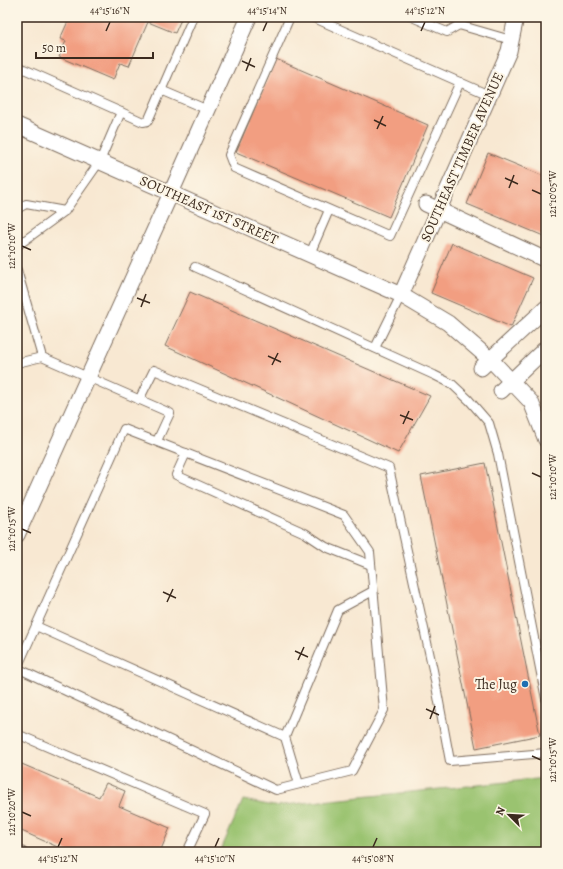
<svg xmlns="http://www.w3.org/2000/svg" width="563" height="869" viewBox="0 0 563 869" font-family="Alegreya,serif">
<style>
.green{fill:#9ac370;stroke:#6a7647}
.building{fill:#f29e81}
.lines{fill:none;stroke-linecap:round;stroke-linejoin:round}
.service-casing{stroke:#7d6c5d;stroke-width:10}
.minor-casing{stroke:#7d6c5d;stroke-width:17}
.service{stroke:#fff;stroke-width:8}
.minor{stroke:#fff;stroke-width:15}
.ticks{fill:none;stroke:#3b2a1e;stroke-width:1.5}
.poi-dot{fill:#1f6fb2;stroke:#fcf5e5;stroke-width:1.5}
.labels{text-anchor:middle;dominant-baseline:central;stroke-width:4;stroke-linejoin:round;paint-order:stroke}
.street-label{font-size:14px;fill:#3b2a1e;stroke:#fcf5e5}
.poi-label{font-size:14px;fill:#3b2a1e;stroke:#fcf5e5;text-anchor:end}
.neatline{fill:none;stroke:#3b2a1e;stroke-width:1.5}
.ticks-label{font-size:10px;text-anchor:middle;fill:#3b2a1e}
</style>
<rect width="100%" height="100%" fill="#fcf5e5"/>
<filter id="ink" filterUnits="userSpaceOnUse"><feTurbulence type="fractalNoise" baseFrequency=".025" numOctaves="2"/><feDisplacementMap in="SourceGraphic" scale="8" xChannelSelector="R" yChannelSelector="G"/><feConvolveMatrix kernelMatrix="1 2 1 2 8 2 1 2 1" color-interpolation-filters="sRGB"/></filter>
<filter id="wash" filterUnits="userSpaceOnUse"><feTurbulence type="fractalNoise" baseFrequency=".012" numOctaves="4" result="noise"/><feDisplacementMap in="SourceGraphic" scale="16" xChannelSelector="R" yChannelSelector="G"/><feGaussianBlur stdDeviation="0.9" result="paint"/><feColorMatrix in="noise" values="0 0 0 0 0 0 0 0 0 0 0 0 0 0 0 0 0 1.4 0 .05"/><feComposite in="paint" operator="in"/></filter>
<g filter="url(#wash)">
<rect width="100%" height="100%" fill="#f8e8d2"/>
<polygon class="green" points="546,778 546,852 220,852 243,800 274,806"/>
<g id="blocks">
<g class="building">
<polygon points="70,17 182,17 175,33 148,22 129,66 120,63 113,80 59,57 66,41 60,39"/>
<polygon points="276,59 428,125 389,217 236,152"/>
<polygon points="488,153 546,177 546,237 467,204"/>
<polygon points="452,243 533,278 511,327 431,293"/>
<polygon points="190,292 430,396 398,453 165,346"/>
<polygon points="485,463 540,735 476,748 421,476"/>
<polygon points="17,762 99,797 106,783 125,791 119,806 170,828 160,852 69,852 17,829"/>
</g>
</g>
</g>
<g filter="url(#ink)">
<use href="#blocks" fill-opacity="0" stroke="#7d6c5d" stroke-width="1"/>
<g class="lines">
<defs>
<g id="service">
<polyline points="290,17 229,155 234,168 390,236 460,82"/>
<polyline points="312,17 489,95"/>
<polyline points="412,17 447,32 459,25 511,40"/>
<polyline points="459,25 464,17"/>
<polyline points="17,66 121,112"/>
<polyline points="161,90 208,110"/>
<polyline points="17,209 26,204 65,211"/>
<polyline points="17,246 65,211 100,161 121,112 143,122 148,121 193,17"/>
<polyline points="310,254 329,210"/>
<polyline points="195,267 434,375 452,384 469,400 489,423 498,454 546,699"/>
<polyline points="17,270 42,357"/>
<polyline points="375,348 401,295"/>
<polyline points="17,363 42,357 170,413 157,441"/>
<polyline points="139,400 154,370 389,468 433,670 450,761 546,753"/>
<polygon points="124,429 344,515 370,552 384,710 352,771 276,790 17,668"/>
<polyline points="186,453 176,475 305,533 326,547 371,565"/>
<polyline points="36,626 285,737"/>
<polyline points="17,734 205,814 187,852"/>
<polyline points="299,784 285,737 338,610 373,591"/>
<polyline points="17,849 23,852"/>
</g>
<g id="minor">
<polyline points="17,125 401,295 448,323 493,362 531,402 546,440"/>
<polyline points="426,204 546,260"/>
<polyline points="401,295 509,51 516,17"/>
<polyline points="481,368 546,308"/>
<polyline points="501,391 546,348"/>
<polyline points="17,535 171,193 249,17"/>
</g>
</defs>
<use href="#service" class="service-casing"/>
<use href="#minor" class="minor-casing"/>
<use href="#service" class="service"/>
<use href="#minor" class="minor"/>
</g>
</g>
<path class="ticks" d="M 106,31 L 110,22M 263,31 L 267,22M 421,31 L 425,22M 242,61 L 255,67M 246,71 L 251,58M 374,120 L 386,126M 377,129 L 383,116M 505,178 L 518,184M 509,188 L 514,175M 532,190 L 541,194M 22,246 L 31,250M 137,298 L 150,303M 141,307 L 146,294M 268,356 L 281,362M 272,365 L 278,353M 400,415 L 413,420M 403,424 L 409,411M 532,473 L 541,477M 22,529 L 31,533M 163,592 L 176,598M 167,602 L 173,589M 295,651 L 308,657M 298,660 L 304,647M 426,709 L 439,715M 430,719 L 435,706M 532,756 L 541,760M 22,812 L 31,816M 58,847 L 62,838M 215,847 L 219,838M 373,847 L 377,838"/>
<circle class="poi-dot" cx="525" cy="684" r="4"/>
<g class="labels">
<g class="street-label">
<text transform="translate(462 157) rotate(-66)">SOUTHEAST TIMBER AVENUE</text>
<text transform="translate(209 210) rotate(24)">SOUTHEAST 1ST STREET</text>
</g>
<g class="poi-label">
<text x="517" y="684">The Jug</text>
</g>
</g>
<rect width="563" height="869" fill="none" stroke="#fcf5e5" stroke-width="44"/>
<g transform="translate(509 815) rotate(294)" stroke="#fcf5e5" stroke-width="3" paint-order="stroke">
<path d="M0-3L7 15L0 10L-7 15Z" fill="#3b2a1e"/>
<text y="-6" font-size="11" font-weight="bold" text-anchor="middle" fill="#3b2a1e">N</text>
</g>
<path d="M36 52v6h117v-6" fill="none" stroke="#3b2a1e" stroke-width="2"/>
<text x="42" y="52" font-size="12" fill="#3b2a1e" stroke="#fcf5e5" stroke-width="3" paint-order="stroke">50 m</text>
<rect x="22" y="22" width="519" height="825" class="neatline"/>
<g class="ticks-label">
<text x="110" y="14">44°15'16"N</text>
<text x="267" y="14">44°15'14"N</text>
<text x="425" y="14">44°15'12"N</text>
<text transform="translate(552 194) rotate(-90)" y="4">121°10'05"W</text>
<text transform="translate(11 246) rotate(-90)" y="4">121°10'10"W</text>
<text transform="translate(552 477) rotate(-90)" y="4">121°10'10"W</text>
<text transform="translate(11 529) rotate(-90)" y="4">121°10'15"W</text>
<text transform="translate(552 760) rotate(-90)" y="4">121°10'15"W</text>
<text transform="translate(11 812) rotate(-90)" y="4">121°10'20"W</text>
<text x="58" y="862">44°15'12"N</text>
<text x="215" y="862">44°15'10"N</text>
<text x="373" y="862">44°15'08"N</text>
</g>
</svg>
